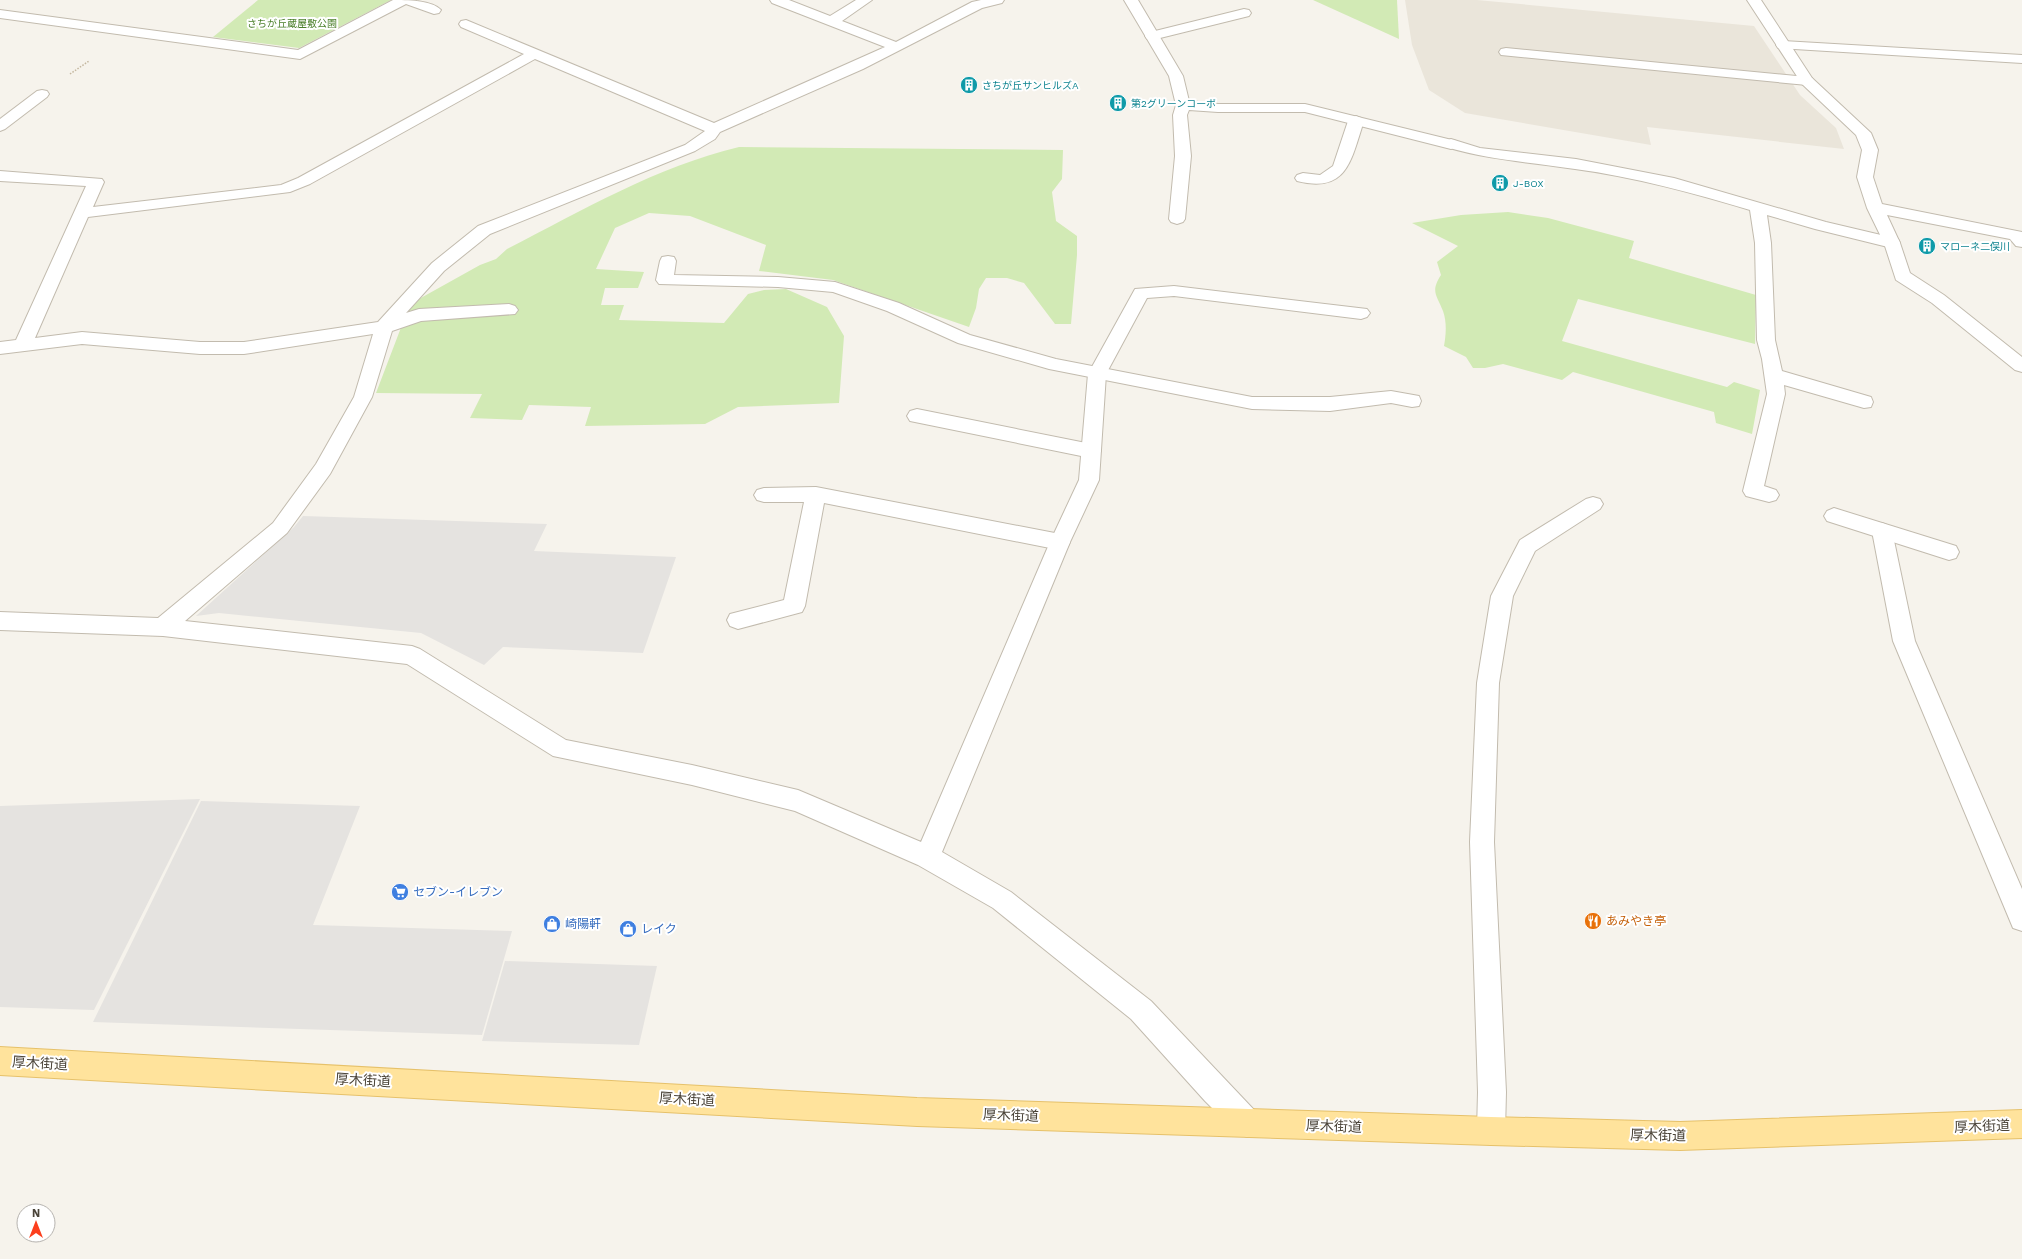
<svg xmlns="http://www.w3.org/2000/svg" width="2022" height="1259" viewBox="0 0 2022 1259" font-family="'Work Sans','Noto Sans JP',sans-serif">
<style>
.residential{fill:#eae5da}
.green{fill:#d2eab5}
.parking{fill:#e5e3e0}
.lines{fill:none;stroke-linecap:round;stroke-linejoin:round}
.service-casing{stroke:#c2bbae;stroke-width:2}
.minor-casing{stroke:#c2bbae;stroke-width:2}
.primary-casing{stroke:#e6c16a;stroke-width:2}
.path{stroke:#c4b79f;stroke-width:1.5;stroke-dasharray:1.5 1.5;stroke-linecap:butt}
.service{fill:#fff;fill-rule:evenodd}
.minor{fill:#fff;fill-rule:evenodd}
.primary{fill:#ffe39c;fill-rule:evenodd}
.labels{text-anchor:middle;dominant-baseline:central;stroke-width:4;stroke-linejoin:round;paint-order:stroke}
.far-park-label{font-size:10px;fill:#4a7f2a;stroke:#fff}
.far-culture-label{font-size:10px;fill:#0d838f;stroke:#fff;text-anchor:start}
.shop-label{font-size:12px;fill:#366cbe;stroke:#fff;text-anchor:start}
.food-label{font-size:12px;fill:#c56008;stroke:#fff;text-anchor:start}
.near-street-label{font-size:14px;fill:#4b4439;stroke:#fff}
</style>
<rect width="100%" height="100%" fill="#f6f3ec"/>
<polygon class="residential" points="1405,0 1477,0 1754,26 1800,95 1836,128 1844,149 1647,127 1651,145 1465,113 1429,90 1412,45"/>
<g class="green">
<polygon points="258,0 391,0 299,48 213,37"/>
<polygon points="1313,0 1397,0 1399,39"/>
<path d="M 739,147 L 1063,150 L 1062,179 L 1052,192 L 1056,221 L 1077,236 L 1077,255 L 1071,324 L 1055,324 L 1024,283 L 1007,278 L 986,278 L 979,289 L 976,308 L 969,327 L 833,280 L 759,271 L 766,245 L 690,216 L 649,213 L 615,228 L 596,269 L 644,272 L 638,288 L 605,288 L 601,305 L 624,305 L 619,320 L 724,323 L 748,294 L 764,290 L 786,289 L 827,307 L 844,336 L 839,403 L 738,407 L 705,424 L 585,426 L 591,407 L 529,405 L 522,420 L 470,418 L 482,394 L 376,393 L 410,304 L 480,265 L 496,259 L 507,249 C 583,210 656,167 739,147 Z"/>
<path d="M 1508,212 L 1548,218 L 1634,241 L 1629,258 L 1756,295 L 1755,344 L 1578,299 L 1562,341 L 1727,387 L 1734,382 L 1760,390 L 1752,434 L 1716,423 L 1714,412 L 1573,372 L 1562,380 L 1503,364 L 1485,368 L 1473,368 L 1466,357 L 1444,346 C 1446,335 1447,322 1443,311 C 1437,295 1430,292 1441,275 L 1437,262 L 1458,246 L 1412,223 L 1461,215 Z"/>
</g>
<g class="parking">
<polygon points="303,516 547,524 534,551 676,557 643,653 503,647 484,665 421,633 219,613 196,616 294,527"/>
<polygon points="200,799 94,1010 0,1007 0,806"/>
<polygon points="201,801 360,806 313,925 512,931 482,1035 93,1022"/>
<polygon points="505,961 657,966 639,1045 482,1041"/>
</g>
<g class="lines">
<defs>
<g id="service">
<polygon points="1244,9 1249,10 1251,13 1249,16 1152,40 1147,39 1145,36 1147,33"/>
<polygon points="1783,41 2022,55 2022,63 1778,48 1776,45 1778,42"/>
<polygon points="1506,48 1807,77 1812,78 1814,81 1812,84 1807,85 1501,55 1499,52 1501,49"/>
<path d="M 1356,116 L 1361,118 L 1364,121 C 1351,159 1348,194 1297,181 L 1295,178 L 1297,175 L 1303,173 L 1320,175 L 1333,166 L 1348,121 L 1351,118 Z"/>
<path d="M 1451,139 L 1480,148 L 1576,159 L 1674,178 L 1826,222 L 1898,239 L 1900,243 L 1898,247 L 1892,248 L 1815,229 L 1767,215 L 1771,243 L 1775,340 L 1782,371 L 1871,397 L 1873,402 L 1871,407 L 1864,408 L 1784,385 L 1785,394 L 1764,486 L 1776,490 L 1779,495 L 1776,500 L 1769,502 L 1746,496 L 1743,491 L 1767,394 L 1762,359 L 1757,340 L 1755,243 L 1750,210 C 1693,193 1635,177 1575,169 C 1530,162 1489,160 1446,147 L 1443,144 L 1446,141 Z"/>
<polygon points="668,256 674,257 676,261 674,275 778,277 835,282 899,303 970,335 1056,359 1252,397 1330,397 1391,391 1419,396 1421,401 1419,406 1412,407 1391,403 1330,411 1252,409 1049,369 958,343 887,311 833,292 778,287 659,284 656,280 660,261 662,257"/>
<polygon points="917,409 1091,444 1098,446 1101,451 1098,456 1091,458 910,421 907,416 910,411"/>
<polygon points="816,487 1060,534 1067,536 1070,542 1067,548 1060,550 824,503 805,606 802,612 738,629 730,626 727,620 730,614 784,600 804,502 764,502 757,500 754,495 757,490 764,488"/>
<polygon points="1593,497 1600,499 1603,504 1600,509 1535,551 1513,596 1499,683 1494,842 1506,1092 1505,1131 1501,1141 1491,1145 1481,1141 1477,1131 1478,1092 1470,842 1477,683 1491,596 1520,540 1586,499"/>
<polygon points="1834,508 1956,546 1959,552 1956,558 1949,560 1827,521 1824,516 1827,511"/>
</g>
<g id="minor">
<path d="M 393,0 C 406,0 432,0 441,10 L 439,13 L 434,14 L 406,4 L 300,59 L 0,18 L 0,10 L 298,50 Z"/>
<path d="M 770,0 L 789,0 L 830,16 L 856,0 L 872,0 L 842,21 L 896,42 L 972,2 L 981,0 L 1004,0 L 1002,3 L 982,8 L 863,69 L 720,132 L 715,139 L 695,151 L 490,234 L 444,271 L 406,313 L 419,309 L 509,304 L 515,306 L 518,310 L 515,314 L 421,321 L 392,331 L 372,397 L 330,474 L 287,533 L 185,621 L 412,646 L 420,649 L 566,740 L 692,765 L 798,790 L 921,842 L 1050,542 L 1079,480 L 1088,374 L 1135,289 L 1174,286 L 1367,309 L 1370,313 L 1367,317 L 1361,319 L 1174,296 L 1147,298 L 1106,374 L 1099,480 L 1070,542 L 942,852 L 1011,892 L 1151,1001 L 1257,1113 L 1261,1123 L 1257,1133 L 1247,1137 L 1237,1133 L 1205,1101 L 1131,1019 L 993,908 L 918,865 L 795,811 L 692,785 L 553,756 L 407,664 L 163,636 L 0,630 L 0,612 L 158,618 L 273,523 L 316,464 L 354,397 L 373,334 L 244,354 L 200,354 L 82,344 L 0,354 L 0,342 L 16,340 L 86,186 L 0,181 L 0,171 L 102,179 L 104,182 L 93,207 L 281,185 L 298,178 L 524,54 L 461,27 L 459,24 L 461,21 L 466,20 L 714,123 L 885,47 L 772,3 ZM 535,59 L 705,131 L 685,145 L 478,226 L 432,263 L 378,322 L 244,342 L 200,342 L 82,332 L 35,338 L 88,217 L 290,192 L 310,184 Z"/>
<polygon points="1124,0 1138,0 1183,76 1189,101 1218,104 1305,104 1456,141 1459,144 1456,147 1451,149 1305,112 1218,112 1189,110 1187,115 1191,156 1185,219 1183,222 1177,224 1171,222 1169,219 1175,156 1173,115 1176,105 1169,76"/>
<polygon points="1747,0 1761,0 1812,78 1871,133 1878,150 1873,177 1882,204 2022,232 2022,247 2016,246 2010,239 1887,215 1900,243 1910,273 1944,295 2022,357 2022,372 2015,370 1932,303 1896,280 1884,243 1867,208 1857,177 1862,150 1856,135 1802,84"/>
<polygon points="42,90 47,91 49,94 47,97 5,129 0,131 0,119 37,91"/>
<polygon points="1882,523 1889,526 1892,531 1915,641 2022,889 2022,931 2013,928 1893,641 1872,531 1875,526"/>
</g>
<polygon id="primary" points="0,1047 917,1098 1491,1117 1680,1122 2022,1110 2022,1138 1680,1150 1491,1145 917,1126 0,1075"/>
</defs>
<use href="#service" class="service-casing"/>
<use href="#minor" class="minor-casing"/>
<use href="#primary" class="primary-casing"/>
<polyline class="path" points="70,74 89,61"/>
<use href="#service" class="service"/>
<use href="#minor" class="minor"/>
<use href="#primary" class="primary"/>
</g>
<defs>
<symbol id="building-disc" viewBox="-11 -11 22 22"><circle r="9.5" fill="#0f9aa8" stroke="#fff"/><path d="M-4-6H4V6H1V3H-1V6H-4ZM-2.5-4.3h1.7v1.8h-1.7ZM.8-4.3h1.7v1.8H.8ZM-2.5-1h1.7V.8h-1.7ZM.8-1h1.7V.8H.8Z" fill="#fff"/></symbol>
<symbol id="supermarket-disc" viewBox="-11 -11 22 22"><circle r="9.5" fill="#3f7fe0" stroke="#fff"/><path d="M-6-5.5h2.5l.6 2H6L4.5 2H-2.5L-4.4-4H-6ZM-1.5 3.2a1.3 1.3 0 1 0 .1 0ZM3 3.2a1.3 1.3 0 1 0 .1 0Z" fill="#fff"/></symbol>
<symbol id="restaurant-disc" viewBox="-11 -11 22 22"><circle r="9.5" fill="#e8710a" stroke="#fff"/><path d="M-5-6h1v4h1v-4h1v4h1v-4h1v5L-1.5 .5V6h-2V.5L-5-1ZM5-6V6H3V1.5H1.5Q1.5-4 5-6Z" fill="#fff"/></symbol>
<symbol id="shop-disc" viewBox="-11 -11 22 22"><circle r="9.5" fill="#3f7fe0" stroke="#fff"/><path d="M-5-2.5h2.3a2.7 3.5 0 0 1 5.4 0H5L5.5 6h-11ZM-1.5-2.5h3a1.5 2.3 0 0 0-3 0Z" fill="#fff"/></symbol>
</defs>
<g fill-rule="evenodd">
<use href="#building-disc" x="959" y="75" width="20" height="20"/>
<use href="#building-disc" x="1108" y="93" width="20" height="20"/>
<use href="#building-disc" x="1490" y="173" width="20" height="20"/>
<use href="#building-disc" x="1917" y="236" width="20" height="20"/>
<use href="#supermarket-disc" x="390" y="882" width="20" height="20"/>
<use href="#restaurant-disc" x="1583" y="911" width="20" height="20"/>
<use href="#shop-disc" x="542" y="914" width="20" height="20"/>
<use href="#shop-disc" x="618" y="919" width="20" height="20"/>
</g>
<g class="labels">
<g class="far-park-label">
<text x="292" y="23">さちが丘蔵屋敷公園</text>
</g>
<g class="far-culture-label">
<text x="982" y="85">さちが丘サンヒルズA</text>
<text x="1131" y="103">第2グリーンコーポ</text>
<text x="1513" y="183">J-BOX</text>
<text x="1940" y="246">マローネ二俣川</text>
</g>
<g class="shop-label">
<text x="413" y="892">セブン-イレブン</text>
<text x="565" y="924">崎陽軒</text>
<text x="641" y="929">レイク</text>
</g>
<g class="food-label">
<text x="1606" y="921">あみやき亭</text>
</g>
<g class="near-street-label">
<text transform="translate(40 1063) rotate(3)">厚木街道</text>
<text transform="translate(363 1080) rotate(3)">厚木街道</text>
<text transform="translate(687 1099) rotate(3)">厚木街道</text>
<text transform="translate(1011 1115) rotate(2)">厚木街道</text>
<text transform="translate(1334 1126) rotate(2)">厚木街道</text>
<text transform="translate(1982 1126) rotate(-2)">厚木街道</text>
<text transform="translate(1658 1135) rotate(1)">厚木街道</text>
</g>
</g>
<g transform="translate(36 1223)"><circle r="19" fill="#ffffff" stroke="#b7b4b0"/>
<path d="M0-3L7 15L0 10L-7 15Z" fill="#fc3f1d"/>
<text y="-6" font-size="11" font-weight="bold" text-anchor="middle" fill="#4b4439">N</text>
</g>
</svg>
